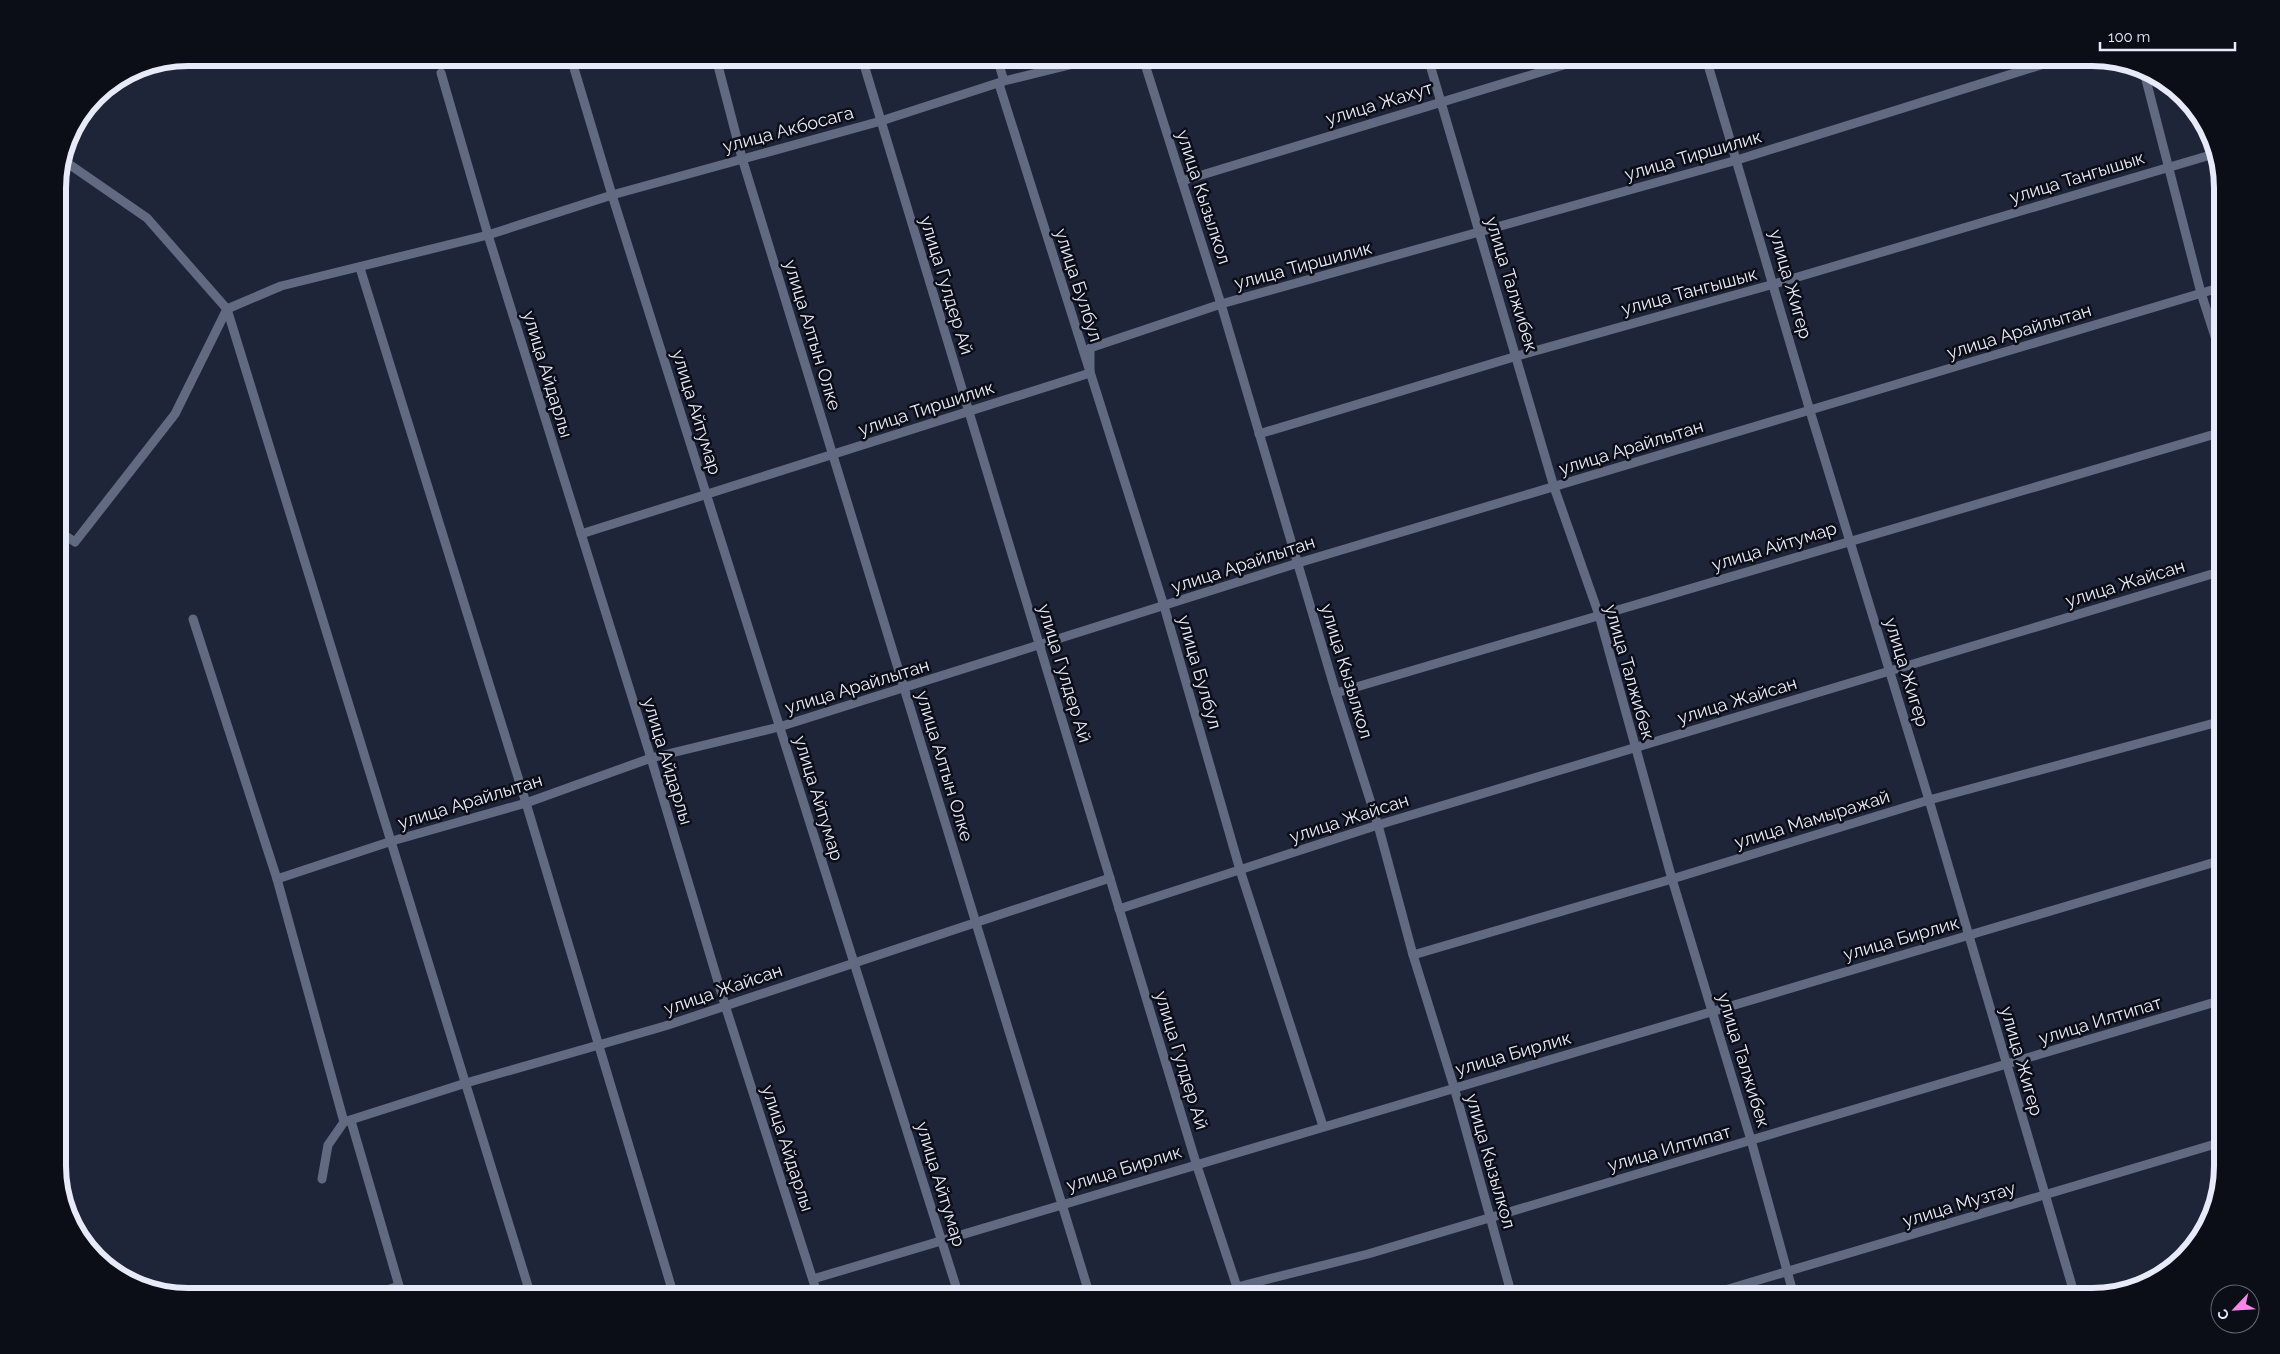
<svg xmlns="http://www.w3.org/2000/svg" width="2280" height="1354" viewBox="0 0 2280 1354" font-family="Raleway,sans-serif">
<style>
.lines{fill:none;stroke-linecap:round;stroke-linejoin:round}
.minor{stroke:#626a82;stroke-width:9}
.labels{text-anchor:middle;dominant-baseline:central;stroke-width:5;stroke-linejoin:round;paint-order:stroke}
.street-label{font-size:18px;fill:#e7ebf9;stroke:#0c0e17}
.rim{fill:none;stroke:#e7ebf9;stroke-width:6}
</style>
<rect width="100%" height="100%" fill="#1f2539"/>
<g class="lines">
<g class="minor">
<polyline points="571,58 612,195 959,1296"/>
<polyline points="716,58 742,158 1090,1296"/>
<polyline points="862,58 1196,1163 1240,1296"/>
<polyline points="997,58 1004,81"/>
<polyline points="1143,58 1221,304 1336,693 1378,825 1413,955 1454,1087 1512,1296"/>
<polyline points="1428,58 1554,487 1599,615 1672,879 1751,1140 1794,1296"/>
<polyline points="1706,58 1810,411 1929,800 2075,1296"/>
<polyline points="2144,72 2201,293 2222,358"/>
<polyline points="441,73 488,235 651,758 725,1005 818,1296"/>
<polyline points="999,84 1164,606 1240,870 1323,1126"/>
<polyline points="63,160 147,218 227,309 531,1296"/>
<polyline points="1182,181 1587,58"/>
<polyline points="360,268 526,803 674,1296"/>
<polyline points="1259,434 1517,356 1774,284 2214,154"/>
<polyline points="58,531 75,542 175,414 227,309 281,286 488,235 612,195 881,121 1004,81 1098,58"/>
<polyline points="581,534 1090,373 1090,348 1221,304 1737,160 2063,58"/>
<polyline points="193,619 277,879 344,1122 328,1145 322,1179"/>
<polyline points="1336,693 2222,432"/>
<polyline points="277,879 392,841 526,803 651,758 779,727 1298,563 2222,287"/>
<polyline points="1119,909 1378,825 2222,571"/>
<polyline points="1413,955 1672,879 1929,800 2222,721"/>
<polyline points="351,1121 402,1296"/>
<polyline points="344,1122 466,1083 665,1026 1110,878"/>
<polyline points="813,1279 2222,860"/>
<polyline points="1237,1287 1368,1254 2222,1000"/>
<polyline points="368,1296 399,1286"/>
<polyline points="1705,1296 2222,1142"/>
</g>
</g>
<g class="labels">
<g class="street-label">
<text transform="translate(1379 103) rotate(-17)">улица Жахут</text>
<text transform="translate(788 129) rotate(-15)">улица Акбосага</text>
<text transform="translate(1693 155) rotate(-16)">улица Тиршилик</text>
<text transform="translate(2077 177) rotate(-17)">улица Тангышык</text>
<text transform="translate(1204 197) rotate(72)">улица Кызылкол</text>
<text transform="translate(1303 265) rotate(-15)">улица Тиршилик</text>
<text transform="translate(1512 284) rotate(73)">улица Талжибек</text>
<text transform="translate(1791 284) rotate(74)">улица Жигер</text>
<text transform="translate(947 285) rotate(73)">улица Гулдер Ай</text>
<text transform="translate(1079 285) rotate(72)">улица Булбул</text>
<text transform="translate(1689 291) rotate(-15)">улица Тангышык</text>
<text transform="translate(2019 331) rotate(-17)">улица Арайлытан</text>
<text transform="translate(813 335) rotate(73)">улица Алтын Олке</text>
<text transform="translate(548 374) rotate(73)">улица Айдарлы</text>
<text transform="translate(926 408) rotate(-18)">улица Тиршилик</text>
<text transform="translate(697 412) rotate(73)">улица Айтумар</text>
<text transform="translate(1631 447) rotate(-17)">улица Арайлытан</text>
<text transform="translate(1774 546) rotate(-17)">улица Айтумар</text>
<text transform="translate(1243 564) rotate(-18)">улица Арайлытан</text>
<text transform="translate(2125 583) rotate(-17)">улица Жайсан</text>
<text transform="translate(1347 671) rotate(73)">улица Кызылкол</text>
<text transform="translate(1200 672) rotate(74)">улица Булбул</text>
<text transform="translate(1630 672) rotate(74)">улица Талжибек</text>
<text transform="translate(1907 672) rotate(73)">улица Жигер</text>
<text transform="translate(1065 673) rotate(73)">улица Гулдер Ай</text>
<text transform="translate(857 686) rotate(-17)">улица Арайлытан</text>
<text transform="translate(1737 700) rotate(-17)">улица Жайсан</text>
<text transform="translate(668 761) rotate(73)">улица Айдарлы</text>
<text transform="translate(945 766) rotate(73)">улица Алтын Олке</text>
<text transform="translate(819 798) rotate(73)">улица Айтумар</text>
<text transform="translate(470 801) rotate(-17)">улица Арайлытан</text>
<text transform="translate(1349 818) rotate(-18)">улица Жайсан</text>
<text transform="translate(1812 819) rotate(-17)">улица Мамыражай</text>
<text transform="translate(1901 938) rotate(-16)">улица Бирлик</text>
<text transform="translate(723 989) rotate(-19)">улица Жайсан</text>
<text transform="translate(2100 1020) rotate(-17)">улица Илтипат</text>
<text transform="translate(1513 1053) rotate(-16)">улица Бирлик</text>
<text transform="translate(1182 1060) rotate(73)">улица Гулдер Ай</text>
<text transform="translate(1744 1060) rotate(73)">улица Талжибек</text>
<text transform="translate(2022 1061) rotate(74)">улица Жигер</text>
<text transform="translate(788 1148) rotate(72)">улица Айдарлы</text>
<text transform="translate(1669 1148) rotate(-16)">улица Илтипат</text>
<text transform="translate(1491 1161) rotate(74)">улица Кызылкол</text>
<text transform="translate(1124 1168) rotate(-17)">улица Бирлик</text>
<text transform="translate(941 1184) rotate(73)">улица Айтумар</text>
<text transform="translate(1959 1204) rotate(-17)">улица Музтау</text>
</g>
</g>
<path d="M0 0H2280V1354H0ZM188 66H2092A122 122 0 0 1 2214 188V1166A122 122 0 0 1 2092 1288H188A122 122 0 0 1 66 1166V188A122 122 0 0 1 188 66Z" fill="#0c0e17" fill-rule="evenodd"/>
<path class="rim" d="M188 66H2092A122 122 0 0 1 2214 188V1166A122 122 0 0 1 2092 1288H188A122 122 0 0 1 66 1166V188A122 122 0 0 1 188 66Z"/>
<g transform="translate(2235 1309) rotate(245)"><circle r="24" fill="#0c0e17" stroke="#646671"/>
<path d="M0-4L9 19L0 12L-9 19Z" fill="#f987e8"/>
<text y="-8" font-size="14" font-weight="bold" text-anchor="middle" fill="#e7ebf9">С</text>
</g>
<path d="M2100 42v8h135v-8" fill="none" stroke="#e7ebf9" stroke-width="2.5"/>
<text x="2108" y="42" font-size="15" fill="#e7ebf9" stroke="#0c0e17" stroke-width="4" paint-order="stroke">100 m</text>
</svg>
